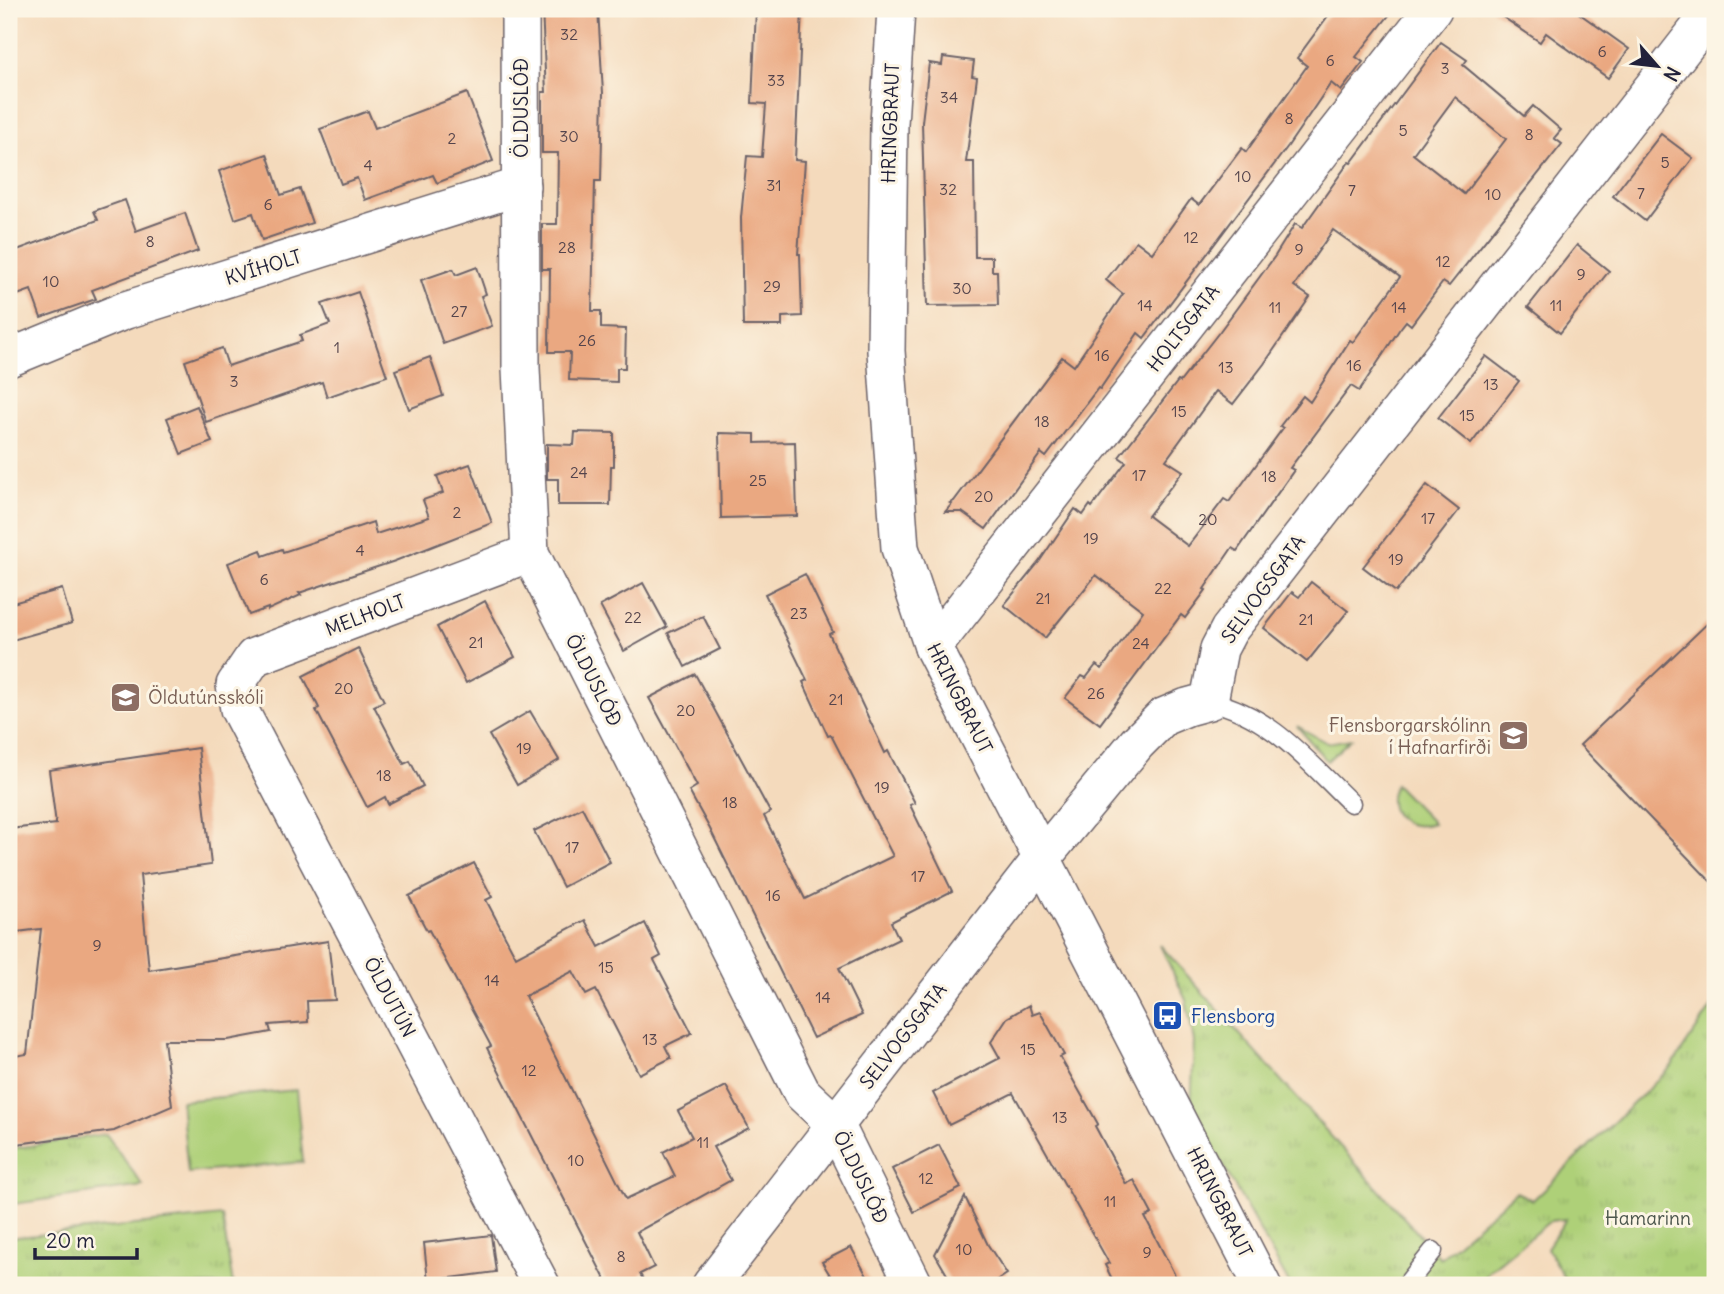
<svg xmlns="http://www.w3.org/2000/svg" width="1724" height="1294" viewBox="0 0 1724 1294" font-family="Delius,sans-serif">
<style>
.grass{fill:url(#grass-tufts);stroke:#68795a;stroke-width:2}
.pitch{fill:#aed078;stroke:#68795a;stroke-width:2}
.building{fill:#eaa881;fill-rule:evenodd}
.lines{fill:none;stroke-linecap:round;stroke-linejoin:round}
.lane-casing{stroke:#6c6268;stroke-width:21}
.street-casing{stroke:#6c6268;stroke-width:40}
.lane{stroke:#fff;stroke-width:18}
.street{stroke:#fff;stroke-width:37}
.labels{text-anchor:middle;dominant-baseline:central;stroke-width:6;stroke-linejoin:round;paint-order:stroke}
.number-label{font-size:16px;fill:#54444c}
.street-label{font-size:19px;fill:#22223b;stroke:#fcf5e5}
.education-label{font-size:19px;fill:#785e54;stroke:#fcf5e5;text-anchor:start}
.transit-label{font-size:19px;fill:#164399;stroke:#fcf5e5;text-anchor:start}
.park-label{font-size:19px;fill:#4c564d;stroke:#fcf5e5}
</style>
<defs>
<pattern id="grass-tufts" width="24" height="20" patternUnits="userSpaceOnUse" patternTransform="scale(1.75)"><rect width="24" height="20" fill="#aed078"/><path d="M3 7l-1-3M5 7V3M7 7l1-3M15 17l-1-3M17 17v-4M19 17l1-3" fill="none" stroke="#95b269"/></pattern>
</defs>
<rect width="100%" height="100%" fill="#fcf5e5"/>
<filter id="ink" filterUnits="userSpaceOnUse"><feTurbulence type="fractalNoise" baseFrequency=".0143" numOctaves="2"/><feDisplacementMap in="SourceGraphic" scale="14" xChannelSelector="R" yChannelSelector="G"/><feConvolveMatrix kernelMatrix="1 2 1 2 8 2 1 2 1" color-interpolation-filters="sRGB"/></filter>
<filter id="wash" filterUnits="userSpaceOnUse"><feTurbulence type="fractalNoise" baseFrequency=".00686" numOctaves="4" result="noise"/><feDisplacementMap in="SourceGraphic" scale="28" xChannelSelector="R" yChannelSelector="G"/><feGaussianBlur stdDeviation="1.57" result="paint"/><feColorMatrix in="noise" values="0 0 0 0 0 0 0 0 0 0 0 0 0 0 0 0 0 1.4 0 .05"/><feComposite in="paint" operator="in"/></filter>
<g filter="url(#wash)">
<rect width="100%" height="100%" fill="#f4dabc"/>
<g class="grass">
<polygon points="1297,726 1327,743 1351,739 1327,761"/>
<path d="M 1395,784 L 1433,823 C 1405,833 1381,812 1395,784 Z"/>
<polygon points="1160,945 1440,1258 1516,1192 1533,1200 1671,1067 1715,1002 1715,1285 1568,1285 1547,1248 1566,1219 1550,1221 1488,1272 1481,1285 1290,1285 1191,1108 1194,1041 1186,1000"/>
<polygon points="106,1134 143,1186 14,1204 9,1175 9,1149"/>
<polygon points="222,1216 233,1285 9,1285 9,1238"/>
</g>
<polygon class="pitch" points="296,1090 303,1162 188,1173 181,1101"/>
<g id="blocks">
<g class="building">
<polygon points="542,9 598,9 603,93 601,181 595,181 592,311 601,311 601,328 626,329 625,368 617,368 617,382 569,380 570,352 549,352 550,269 542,269 542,224 557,224 558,153 542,153 542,92 546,92"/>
<polygon points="756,9 802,9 795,160 805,161 798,254 800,254 802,316 782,317 782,326 743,326 741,218 747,156 762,157 766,104 752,103"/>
<polygon points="1333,9 1394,9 1356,57 1363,62 1341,91 1331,83 1288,146 1144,338 1138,333 1100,389 1098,388 1046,457 1041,453 986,529 962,512 945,512 952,504 950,503 954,501 1062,357 1074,366 1123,294 1106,280 1136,241 1152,253 1191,199 1199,205 1242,148 1246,152 1307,66 1297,58"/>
<polygon points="1491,9 1573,9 1629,49 1608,78 1546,33 1540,42"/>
<path d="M 1441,42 L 1467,60 L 1463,65 L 1524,116 L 1533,106 L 1561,130 L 1554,138 L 1562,144 L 1449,286 L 1443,282 L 1411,325 L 1406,321 L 1399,330 L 1359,391 L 1351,386 L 1290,468 L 1294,470 L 1237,551 L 1232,548 L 1204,589 L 1206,590 L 1185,618 L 1181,615 L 1100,724 L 1065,698 L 1082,676 L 1086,678 L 1096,665 L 1102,669 L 1143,611 L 1096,575 L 1045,638 L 1004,605 L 1039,562 L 1075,509 L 1083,515 L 1090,505 L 1092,507 L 1126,462 L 1119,457 L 1178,381 L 1180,382 L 1220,331 L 1275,256 L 1295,224 L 1302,228 L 1349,162 L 1351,163 ZM 1455,97 L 1506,139 L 1464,194 L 1413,154 ZM 1333,230 L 1400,277 L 1353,342 L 1350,340 L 1310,402 L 1303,396 L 1280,426 L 1283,428 L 1229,502 L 1224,499 L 1188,546 L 1148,516 L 1183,471 L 1166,460 L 1216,391 L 1233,404 L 1264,364 L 1310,297 L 1294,286 Z"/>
<polygon points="943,57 974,61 972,76 977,77 966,162 974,162 975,257 992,257 992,271 997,271 998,305 927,306 922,122 929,63 942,65"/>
<polygon points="467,93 493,161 437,183 433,175 365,200 357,178 341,184 320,129 368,111 375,128"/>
<polygon points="1661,134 1693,158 1645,221 1613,196"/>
<polygon points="267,154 281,195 300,189 312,223 262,240 253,213 235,219 219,171"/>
<polygon points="125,200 136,231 185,213 198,251 92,290 96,299 41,318 31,290 9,298 9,253 98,220 94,211"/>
<polygon points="1577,245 1609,271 1560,333 1528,307"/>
<polygon points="477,267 486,294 481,296 492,326 443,344 421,280 453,269 456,275"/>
<polygon points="358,292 387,376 327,397 322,382 206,422 185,361 222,348 228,366 302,341 300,335 330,324 322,304"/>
<polygon points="1486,356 1519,381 1471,444 1438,418"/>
<polygon points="430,357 443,396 409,409 395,370"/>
<polygon points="197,406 212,442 181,454 167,418"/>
<polygon points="575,432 614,433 614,466 611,466 610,505 558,505 558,479 547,479 547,444 574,445"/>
<polygon points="719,433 755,434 755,443 795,442 797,516 721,518"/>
<polygon points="470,464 492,523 395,561 299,593 301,595 268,610 268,608 249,615 228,563 261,550 263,556 282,549 283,552 373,522 376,534 429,517 423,500 443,493 437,476"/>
<polygon points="1427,485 1459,510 1396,592 1363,567"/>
<polygon points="805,574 833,632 829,634 885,753 888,751 915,803 910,805 952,891 891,922 899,939 839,968 862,1015 813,1038 710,829 689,791 697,786 649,698 695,674 770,812 764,816 805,899 893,856 831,735 828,736 803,682 807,680 765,594"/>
<polygon points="1311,582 1348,611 1307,662 1264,628 1292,592 1299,597"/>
<polygon points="643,583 667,627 624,651 600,606"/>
<polygon points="62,589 72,623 9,641 9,604"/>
<polygon points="485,601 515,657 466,683 437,627"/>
<polygon points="703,616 720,649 685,667 668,633"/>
<polygon points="1715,616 1715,886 1580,745"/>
<polygon points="358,648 384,701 374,706 404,764 410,761 423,786 388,804 385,797 367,807 316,710 319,708 303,676"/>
<polygon points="530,711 559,760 517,785 489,735"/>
<polygon points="198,748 211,865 140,875 149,970 328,941 335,1000 307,1001 308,1022 269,1025 271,1032 228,1040 164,1040 172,1106 114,1131 9,1145 9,1057 27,1054 41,929 9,933 9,829 56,824 49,770"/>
<polygon points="582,807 610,862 563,887 534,831"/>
<polygon points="474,863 492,897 486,900 516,957 585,920 599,947 645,923 661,956 654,960 692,1033 665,1046 671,1058 639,1074 596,990 586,995 573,971 525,996 626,1199 675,1176 663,1152 692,1137 678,1111 726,1086 749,1128 713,1147 731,1180 637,1232 654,1267 640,1274 646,1285 608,1285 487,1048 491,1046 429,930 427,931 409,896"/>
<polygon points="1029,1005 1032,1015 1040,1012 1064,1055 1060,1057 1098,1124 1095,1126 1126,1184 1134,1180 1152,1214 1145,1217 1180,1285 1115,1285 1105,1265 1109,1263 1013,1093 949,1125 933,1093 1000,1058 991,1042 1007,1018"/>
<polygon points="939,1145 961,1188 914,1212 892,1169"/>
<polygon points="965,1197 988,1245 1007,1274 990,1285 953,1285 935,1254"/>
<polygon points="491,1235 496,1272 428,1281 424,1243"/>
<polygon points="851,1247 872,1285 836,1285 822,1262"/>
</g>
</g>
</g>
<g filter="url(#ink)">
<use href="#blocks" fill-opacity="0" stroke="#6c6268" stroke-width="2"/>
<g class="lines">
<defs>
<g id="lane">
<path d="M 1209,701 C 1271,715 1307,761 1351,803"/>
<polyline points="1406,1285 1433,1251"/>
</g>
<g id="street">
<polyline points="520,9 521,368 530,553 802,1093 835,1124 914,1285"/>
<polyline points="896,9 889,124 886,351 900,548 933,647 1262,1285"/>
<polyline points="9,358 126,310 521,186"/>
<polyline points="530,553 254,657 235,685 239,709 541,1285"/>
<polyline points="933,647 1433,9"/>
<polyline points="711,1285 1042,858 1137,743 1163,717 1187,707 1209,701 1219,649 1229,630 1714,9"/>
</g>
</defs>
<use href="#lane" class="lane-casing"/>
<use href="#street" class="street-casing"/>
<use href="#lane" class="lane"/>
<use href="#street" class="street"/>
</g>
</g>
<defs>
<symbol id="school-square" viewBox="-11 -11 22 22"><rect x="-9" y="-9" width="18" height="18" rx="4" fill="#8d6e63" stroke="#fcf5e5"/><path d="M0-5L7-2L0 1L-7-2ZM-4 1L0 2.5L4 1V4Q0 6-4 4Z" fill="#fff"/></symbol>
<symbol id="bus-square" viewBox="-11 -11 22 22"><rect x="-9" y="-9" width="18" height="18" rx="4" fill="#1a4fb4" stroke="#fcf5e5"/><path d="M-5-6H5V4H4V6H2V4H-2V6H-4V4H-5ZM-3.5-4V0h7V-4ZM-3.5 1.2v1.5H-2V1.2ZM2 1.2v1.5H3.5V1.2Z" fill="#fff"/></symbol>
</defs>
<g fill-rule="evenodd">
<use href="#school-square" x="108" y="680" width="35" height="35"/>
<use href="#school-square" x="1496" y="718" width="35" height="35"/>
<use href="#bus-square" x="1150" y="998" width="35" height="35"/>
</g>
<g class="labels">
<g class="number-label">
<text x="569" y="34">32</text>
<text x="1602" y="51">6</text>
<text x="1330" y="60">6</text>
<text x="1445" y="68">3</text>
<text x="776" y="80">33</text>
<text x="949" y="97">34</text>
<text x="1289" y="118">8</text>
<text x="1403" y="130">5</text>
<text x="1529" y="134">8</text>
<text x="569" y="136">30</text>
<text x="452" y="138">2</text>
<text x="1665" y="162">5</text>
<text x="368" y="165">4</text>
<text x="1243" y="176">10</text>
<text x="774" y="185">31</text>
<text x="948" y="189">32</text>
<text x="1352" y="190">7</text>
<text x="1641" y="193">7</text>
<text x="1493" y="194">10</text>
<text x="268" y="204">6</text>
<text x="1191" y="237">12</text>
<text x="150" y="241">8</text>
<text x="567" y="247">28</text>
<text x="1299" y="249">9</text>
<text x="1443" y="261">12</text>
<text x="1581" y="274">9</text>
<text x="51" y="281">10</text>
<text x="772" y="286">29</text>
<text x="962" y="288">30</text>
<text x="1145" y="305">14</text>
<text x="1556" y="305">11</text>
<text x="1275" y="307">11</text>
<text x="1399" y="307">14</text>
<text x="459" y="311">27</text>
<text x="587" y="340">26</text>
<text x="337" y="347">1</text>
<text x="1102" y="355">16</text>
<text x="1354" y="365">16</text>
<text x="1226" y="367">13</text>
<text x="234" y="381">3</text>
<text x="1491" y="384">13</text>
<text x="1179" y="411">15</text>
<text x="1467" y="415">15</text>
<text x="1042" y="421">18</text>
<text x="579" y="472">24</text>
<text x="1139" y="475">17</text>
<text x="1269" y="476">18</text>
<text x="758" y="480">25</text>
<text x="984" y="496">20</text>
<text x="457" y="512">2</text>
<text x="1428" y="518">17</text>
<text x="1208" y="519">20</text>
<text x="1091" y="538">19</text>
<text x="360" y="550">4</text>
<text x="1396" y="559">19</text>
<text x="264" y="579">6</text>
<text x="1163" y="588">22</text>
<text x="1043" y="598">21</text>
<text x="799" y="613">23</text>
<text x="633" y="617">22</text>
<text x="1306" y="619">21</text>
<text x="476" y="642">21</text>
<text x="1141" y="643">24</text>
<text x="344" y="688">20</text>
<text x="1096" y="693">26</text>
<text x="836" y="699">21</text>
<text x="686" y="710">20</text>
<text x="524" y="748">19</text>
<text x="384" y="775">18</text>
<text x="882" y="787">19</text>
<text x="730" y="802">18</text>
<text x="572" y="847">17</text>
<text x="918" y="876">17</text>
<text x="773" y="895">16</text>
<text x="97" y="945">9</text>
<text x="606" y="967">15</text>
<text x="492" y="980">14</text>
<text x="823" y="997">14</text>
<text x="650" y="1039">13</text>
<text x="1028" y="1049">15</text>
<text x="529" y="1070">12</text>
<text x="1060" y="1117">13</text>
<text x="703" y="1142">11</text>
<text x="576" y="1160">10</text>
<text x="926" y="1178">12</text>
<text x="1110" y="1201">11</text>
<text x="964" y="1249">10</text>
<text x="1147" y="1252">9</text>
<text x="621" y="1256">8</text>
</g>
<g class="street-label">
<text transform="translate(521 108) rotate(-90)">ÖLDUSLÓÐ</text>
<text transform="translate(890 123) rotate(-88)">HRINGBRAUT</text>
<text transform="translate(263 267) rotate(-17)">KVÍHOLT</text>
<text transform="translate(1183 328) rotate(-52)">HOLTSGATA</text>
<text transform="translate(1263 589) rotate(-54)">SELVOGSGATA</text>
<text transform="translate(365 615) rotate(-21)">MELHOLT</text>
<text transform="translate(594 680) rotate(63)">ÖLDUSLÓÐ</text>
<text transform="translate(960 698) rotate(63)">HRINGBRAUT</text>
<text transform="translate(390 997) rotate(62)">ÖLDUTÚN</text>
<text transform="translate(903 1036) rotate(-52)">SELVOGSGATA</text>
<text transform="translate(861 1177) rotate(64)">ÖLDUSLÓÐ</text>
<text transform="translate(1220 1202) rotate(63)">HRINGBRAUT</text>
</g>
<g class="education-label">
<text x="148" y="697">Öldutúnsskóli</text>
<text x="1491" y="725" text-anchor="end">Flensborgarskólinn<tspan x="1491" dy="22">í Hafnarfirði</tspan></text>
</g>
<g class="transit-label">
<text x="1191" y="1016">Flensborg</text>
</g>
<g class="park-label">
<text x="1648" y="1218">Hamarinn</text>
</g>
</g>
<rect width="1724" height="1294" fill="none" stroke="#fcf5e5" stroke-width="35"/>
<g transform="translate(1657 66) rotate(118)" stroke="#fcf5e5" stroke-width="5" paint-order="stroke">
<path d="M0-5L12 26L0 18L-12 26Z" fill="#22223b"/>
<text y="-10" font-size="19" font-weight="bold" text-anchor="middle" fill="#22223b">N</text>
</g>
<path d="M35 1248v10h102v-10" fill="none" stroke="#22223b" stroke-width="3.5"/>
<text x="46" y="1248" font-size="21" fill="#22223b" stroke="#fcf5e5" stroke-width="5" paint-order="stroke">20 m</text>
</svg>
